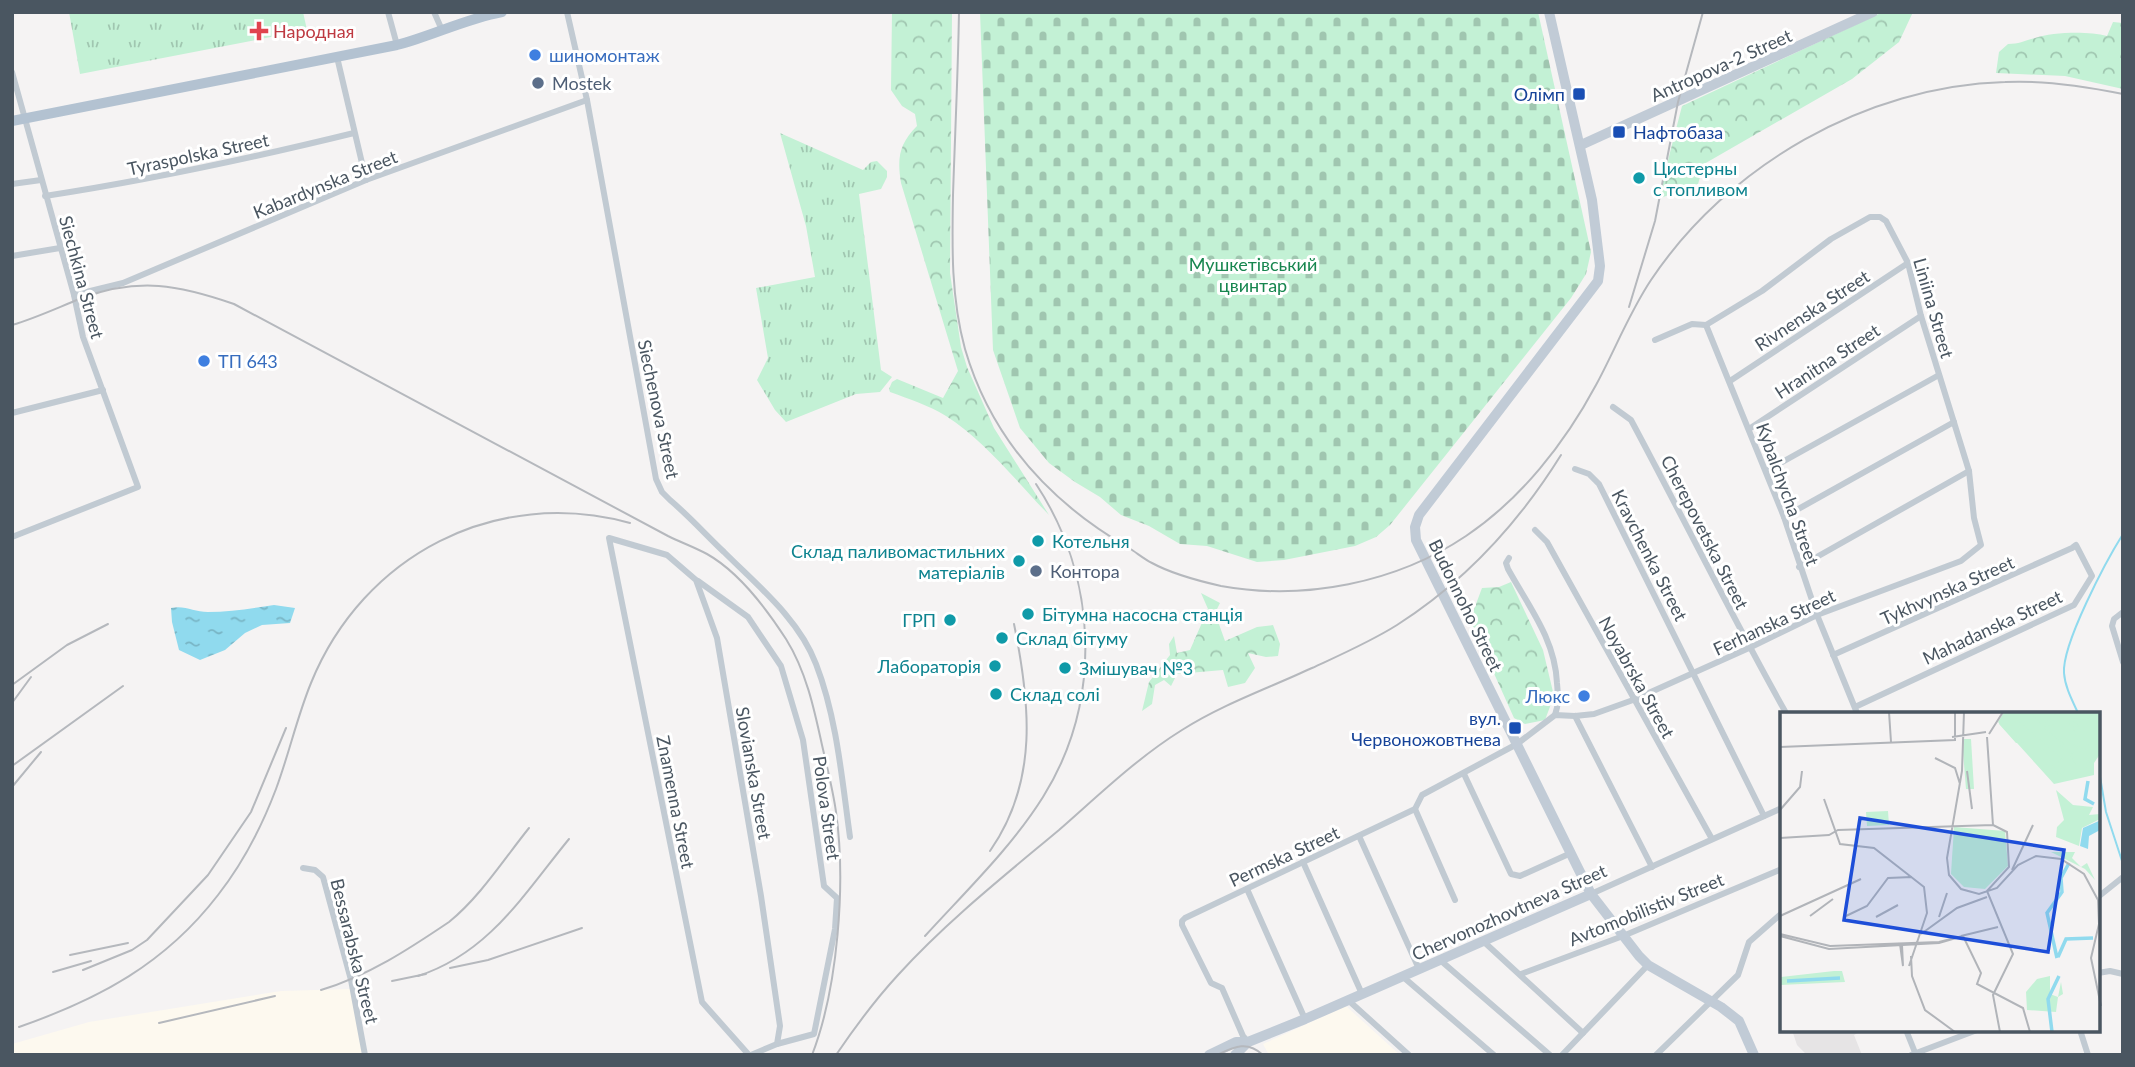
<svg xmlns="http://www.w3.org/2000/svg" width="2135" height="1067" viewBox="0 0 2135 1067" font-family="Lato,sans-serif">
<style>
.commercial{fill:#fdf9ef}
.education{fill:#e6e4e5}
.grass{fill:url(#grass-tufts)}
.forest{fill:url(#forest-crowns)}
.cemetery{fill:url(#cemetery-stones)}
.water{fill:url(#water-ripples)}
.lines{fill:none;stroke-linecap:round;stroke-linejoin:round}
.stream{stroke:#90daee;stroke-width:2}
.street{stroke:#c1cad2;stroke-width:6}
.secondary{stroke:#c1cbd6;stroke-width:10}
.primary{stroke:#b3c2d1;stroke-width:10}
.tram{stroke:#b5b8bd;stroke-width:2}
.rail{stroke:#b5b8bd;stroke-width:2}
.health-dot{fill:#e0444e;stroke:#fff;stroke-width:2.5}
.shop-dot{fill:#3f7fe0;stroke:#fff;stroke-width:2.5}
.service-dot{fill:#5c6f8a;stroke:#fff;stroke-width:2.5}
.transit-dot{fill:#1a4fb4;stroke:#fff;stroke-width:2.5}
.culture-dot{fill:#0f9aa8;stroke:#fff;stroke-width:2.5}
.labels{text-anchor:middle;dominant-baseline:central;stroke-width:6;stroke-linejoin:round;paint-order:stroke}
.health-label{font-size:18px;fill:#be3a42;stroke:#fff;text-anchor:start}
.shop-label{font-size:18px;fill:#366cbe;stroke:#fff;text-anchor:start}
.street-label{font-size:18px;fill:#4a5661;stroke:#fff}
.service-label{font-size:18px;fill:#4e5e75;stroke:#fff;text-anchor:start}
.transit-label{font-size:18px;fill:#164399;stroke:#fff;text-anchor:end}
.culture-label{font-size:18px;fill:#0d838f;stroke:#fff;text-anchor:start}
.park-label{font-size:18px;fill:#17864f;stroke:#fff}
.inset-river{fill:none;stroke:#90daee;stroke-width:3.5}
.inset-road{fill:none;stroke:#b1b4b9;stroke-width:2}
.view{fill:#1d4ed8;fill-opacity:0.15;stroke:#1d4ed8;stroke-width:3.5}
.inset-edge{fill:none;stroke:#4a5661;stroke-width:3.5}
</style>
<defs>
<pattern id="grass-tufts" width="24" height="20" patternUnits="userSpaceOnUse" patternTransform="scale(1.75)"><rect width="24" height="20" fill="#c3f1d5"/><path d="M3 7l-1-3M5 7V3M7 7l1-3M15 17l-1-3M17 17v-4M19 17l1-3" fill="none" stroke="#a0c6b0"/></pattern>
<pattern id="forest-crowns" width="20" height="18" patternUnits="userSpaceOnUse" patternTransform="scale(1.75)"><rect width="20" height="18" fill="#c3f1d5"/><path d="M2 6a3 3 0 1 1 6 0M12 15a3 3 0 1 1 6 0" fill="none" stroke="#a0c6b0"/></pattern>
<pattern id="cemetery-stones" width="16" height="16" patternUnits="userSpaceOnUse" patternTransform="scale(1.75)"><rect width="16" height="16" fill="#c3f1d5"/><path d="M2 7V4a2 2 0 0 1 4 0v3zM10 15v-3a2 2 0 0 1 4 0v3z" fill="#a0c6b0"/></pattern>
<pattern id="water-ripples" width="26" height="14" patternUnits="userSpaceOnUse" patternTransform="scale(1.75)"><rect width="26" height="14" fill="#90daee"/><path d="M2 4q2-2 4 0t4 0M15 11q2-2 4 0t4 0" fill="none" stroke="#78b4c4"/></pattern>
</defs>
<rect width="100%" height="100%" fill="#f5f3f3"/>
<g class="commercial">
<polygon points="350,989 363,1055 12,1055 12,1044 89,1022 281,991"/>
<polygon points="1346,1006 1400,1055 1269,1055 1263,1044"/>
</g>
<polygon class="education" points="1792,1030 1863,1030 1854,1035 1862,1055 1807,1055 1797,1045"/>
<g class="grass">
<polygon points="69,12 303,12 307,30 80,74"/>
<polygon points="780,133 863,170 871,162 877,161 887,171 887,177 881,189 859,194 881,370 892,377 880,392 856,394 786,422 775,410 757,380 768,358 756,288 815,277 806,226"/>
</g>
<g class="forest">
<path d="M 892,12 L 952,12 L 950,273 L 961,347 L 967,367 L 994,428 L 1049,515 C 1017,482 984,440 946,416 C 928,405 909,399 890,392 L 889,389 L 892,382 L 897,379 L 943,398 L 958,371 L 901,183 C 897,158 899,144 917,126 L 915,114 L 902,106 L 891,90 Z"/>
<polygon points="1883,12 1913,12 1899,42 1852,79 1704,164 1698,184 1658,199 1682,106"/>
<path d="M 2113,22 L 2123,23 L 2123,89 L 2065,76 L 1996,73 L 1999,52 L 2008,44 C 2019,44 2024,41 2035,38 C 2053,32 2088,31 2107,36 Z"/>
<polygon points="1511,582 1543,650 1554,696 1545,720 1525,724 1514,718 1470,620 1482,588 1499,587"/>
<polygon points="1201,593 1220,603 1215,613 1225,641 1257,627 1273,625 1280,644 1278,656 1266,657 1248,653 1255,668 1245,683 1228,687 1223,670 1177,674 1171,686 1164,680 1155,685 1152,704 1142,711 1149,682 1170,655 1169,644 1174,636 1177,653 1190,650 1208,609"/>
</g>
<polygon class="cemetery" points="980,12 1538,12 1591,252 1586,274 1571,298 1390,525 1376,537 1355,546 1284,560 1257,562 1207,546 1180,544 1149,526 1121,515 1100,497 1075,482 1049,463 1020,428 993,350"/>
<path class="water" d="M 274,605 L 295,608 L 290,623 L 262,625 L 245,633 L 225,650 L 200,660 L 179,650 L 172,622 L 171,608 C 185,605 194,612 208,612 C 230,612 253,608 274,605 Z"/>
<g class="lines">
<g class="stream">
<path d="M 2078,713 C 2072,700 2065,687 2064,673 C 2062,644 2106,561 2123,534"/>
<polyline points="2098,765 2106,812 2123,864"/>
</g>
<g class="street">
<polyline points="388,12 397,45"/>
<polyline points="434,12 442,30"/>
<path d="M 567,12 L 587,100 L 656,479 L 662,492 L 670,500 C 689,516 706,535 724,552 C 757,585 799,619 816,664 C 837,718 842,780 850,837"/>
<polyline points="337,57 366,180"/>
<polyline points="12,72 74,295 83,337 138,487 12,537"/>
<polyline points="12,184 41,180"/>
<path d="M 45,196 C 150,180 252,158 354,133"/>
<polyline points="12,256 60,248"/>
<polyline points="74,295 123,283 366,180 587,100"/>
<polyline points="1706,325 1784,517 1817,615 1857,713"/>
<polyline points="1730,381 1908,263"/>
<path d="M 1613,407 L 1631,420 C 1683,517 1732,617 1786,713"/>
<polyline points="12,413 103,390"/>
<polyline points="1749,429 1921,316"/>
<polyline points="1575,469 1589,474 1599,484 1764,816"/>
<polyline points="1766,471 1939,375"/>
<polyline points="1784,517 1954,422"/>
<polyline points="1535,530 1547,542 1712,839"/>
<path d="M 1509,558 L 1506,563 L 1508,569 C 1529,607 1555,639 1557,683 C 1558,695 1559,704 1555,715"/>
<polyline points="1799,567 1969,471"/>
<polyline points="698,581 748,617 781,666 803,740 824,886 837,898 835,929 814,1034 777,1044"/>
<polyline points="2123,612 2114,619 2112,626 2123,662"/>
<polyline points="1833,655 2072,548 2076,545 2092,576 2074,605 1855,707"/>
<polyline points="1575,716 1652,867"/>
<polyline points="1464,774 1511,874 1520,876 1571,853"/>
<polyline points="1415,809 1455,900"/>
<polyline points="1359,836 1419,969"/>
<polyline points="1303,862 1362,994"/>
<polyline points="303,868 315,870 323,877 351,980 365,1055"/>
<polyline points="1247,889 1305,1019"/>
<polyline points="1591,894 1782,808"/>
<polyline points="2098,897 2123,877"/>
<polyline points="1483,941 1583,1033"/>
<polyline points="1440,960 1550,1055"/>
<polyline points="2098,973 2110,971 2123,974"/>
<polyline points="1521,974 1623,936 1782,869"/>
<polyline points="1402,976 1494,1055"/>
<polyline points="1348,1000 1409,1055"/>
<polyline points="1906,1030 1916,1055"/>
<polyline points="2080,1030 2088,1055"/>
<polyline points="1248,1042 1243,1036 1222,988 1211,983 1182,925 1182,921 1185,918 1415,809 1422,795 1517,744 1555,715 1575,716 1594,714 1633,700 1749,648 1817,615 1961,561 1981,545 1974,518 1969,471 1921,316 1908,263 1886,221 1880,217 1870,217 1831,239 1762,291 1706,325 1692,324 1655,340"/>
<polyline points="749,1055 702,1002 609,538 667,555 696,580 717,638 761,896 780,1026 777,1044 751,1055"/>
<polyline points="1562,1055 1648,965"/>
<polyline points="1656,1055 1738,975 1749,942 1782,913"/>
<polyline points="1911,1055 1977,1030"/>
</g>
<g class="secondary">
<polyline points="1549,12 1592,200 1600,266 1598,281 1419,515 1415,527 1416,540 1578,868 1591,894 1639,956 1648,965 1721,1007 1739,1021 1754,1055"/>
<polyline points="1581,145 1873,12"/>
<polyline points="1209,1055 1236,1042 1248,1042 1305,1019 1591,894"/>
<polyline points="1235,1055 1248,1042"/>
</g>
<path class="primary" d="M 12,121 L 397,45 C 432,36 465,19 502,12"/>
<path class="tram" d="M 1217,1055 C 1234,1047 1247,1040 1263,1055"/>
<g class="rail">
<path d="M 959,12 C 958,73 955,134 953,195 C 952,247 951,298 965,349 C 991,438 1051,503 1129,548 C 1137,553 1144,559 1152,563 C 1172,574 1199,581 1221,586 C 1304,601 1396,583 1466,536 C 1521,499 1565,443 1596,385 C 1615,350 1629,313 1651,280 C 1728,165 1866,86 2005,82 C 2044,80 2084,86 2123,94"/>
<polyline points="1629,307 1655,221 1678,102 1703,12"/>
<path d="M 12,325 C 36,318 59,307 82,298 C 139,277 179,285 234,304 L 668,536 C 680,542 694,547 707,554 C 739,572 766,608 786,639 C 806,671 814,708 822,745 C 827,767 833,790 836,812 C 846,883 838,988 812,1055"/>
<polyline points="12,685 67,645 108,624"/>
<polyline points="12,703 31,677"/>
<polyline points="12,766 123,686"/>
<polyline points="12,787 41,752"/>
<path d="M 990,851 C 1039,781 1030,702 1014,624"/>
<path d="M 925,936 C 965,892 1011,848 1043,797 C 1103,701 1098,578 1036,484"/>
<polyline points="70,955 128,943"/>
<polyline points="450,968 488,960 582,928"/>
<polyline points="83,970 132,950 147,940 208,875 251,812 286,728"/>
<polyline points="53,972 91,961"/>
<path d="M 418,976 C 489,953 524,894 569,839"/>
<polyline points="392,981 426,974"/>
<path d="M 321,990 C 368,976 409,949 449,922 C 480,897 504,859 529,828"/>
<polyline points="159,1023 275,996"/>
<path d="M 19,1027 C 99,999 165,964 218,895 C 243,863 262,826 276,789 C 289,754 297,717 311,683 C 363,555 496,486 630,523"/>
<path d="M 836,1055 C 855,1027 875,1000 898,975 C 946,922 1004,876 1059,830 C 1099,795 1137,758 1182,730 C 1223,704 1269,688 1312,668 C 1340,655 1370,642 1397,625 C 1466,581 1518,524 1561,455"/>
</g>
</g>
<path class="health-dot" d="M255.5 20.5h7v7h7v7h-7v7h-7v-7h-7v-7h7z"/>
<g class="shop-dot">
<circle cx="535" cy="55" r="7"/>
<circle cx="204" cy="361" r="7"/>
<circle cx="1584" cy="696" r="7"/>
</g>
<g class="service-dot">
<circle cx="538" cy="83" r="7"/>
<circle cx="1036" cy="571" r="7"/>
</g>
<g class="transit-dot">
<rect x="1572" y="87" width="14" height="14" rx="3.5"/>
<rect x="1612" y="125" width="14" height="14" rx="3.5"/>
<rect x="1508" y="721" width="14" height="14" rx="3.5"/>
</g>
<g class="culture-dot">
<circle cx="1639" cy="178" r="7"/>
<circle cx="1038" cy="541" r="7"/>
<circle cx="1019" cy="561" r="7"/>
<circle cx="1028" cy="614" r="7"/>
<circle cx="950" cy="620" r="7"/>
<circle cx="1002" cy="638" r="7"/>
<circle cx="995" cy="666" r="7"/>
<circle cx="1065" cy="668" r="7"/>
<circle cx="996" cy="694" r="7"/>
</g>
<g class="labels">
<g class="health-label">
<text x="273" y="31">Народная</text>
</g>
<g class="shop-label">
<text x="549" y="55">шиномонтаж</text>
<text x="218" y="361">ТП 643</text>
<text x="1570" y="696" text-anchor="end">Люкс</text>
</g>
<g class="street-label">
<text transform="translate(1721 65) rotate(-24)">Antropova-2 Street</text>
<text transform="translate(198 154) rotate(-12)">Tyraspolska Street</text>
<text transform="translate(325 184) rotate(-22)">Kabardynska Street</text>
<text transform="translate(82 277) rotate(75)">Siechkina Street</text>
<text transform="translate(1934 308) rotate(74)">Liniina Street</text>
<text transform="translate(1812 310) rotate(-33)">Rivnenska Street</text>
<text transform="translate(1827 361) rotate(-33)">Hranitna Street</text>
<text transform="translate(659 409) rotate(78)">Siechenova Street</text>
<text transform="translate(1788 494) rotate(70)">Kybalchycha Street</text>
<text transform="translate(1705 532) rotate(63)">Cherepovetska Street</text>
<text transform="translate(1650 555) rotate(63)">Kravchenka Street</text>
<text transform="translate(1947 590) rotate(-24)">Tykhvynska Street</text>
<text transform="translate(1466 605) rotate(64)">Budonnoho Street</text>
<text transform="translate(1774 622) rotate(-25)">Ferhanska Street</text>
<text transform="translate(1992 627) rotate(-25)">Mahadanska Street</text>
<text transform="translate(1637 677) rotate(61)">Noyabrska Street</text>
<text transform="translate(754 773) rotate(80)">Slovianska Street</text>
<text transform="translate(676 802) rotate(79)">Znamenna Street</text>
<text transform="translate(827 808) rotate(82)">Polova Street</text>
<text transform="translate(1284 856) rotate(-25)">Permska Street</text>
<text transform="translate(1646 909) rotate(-22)">Avtomobilistiv Street</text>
<text transform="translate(1509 912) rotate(-24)">Chervonozhovtneva Street</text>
<text transform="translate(355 951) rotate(76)">Bessarabska Street</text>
</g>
<g class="service-label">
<text x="552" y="83">Mostek</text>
<text x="1050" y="571">Контора</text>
</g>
<g class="transit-label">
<text x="1565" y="94">Олімп</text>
<text x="1633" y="132" text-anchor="start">Нафтобаза</text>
<text x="1501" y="718">вул.<tspan x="1501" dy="21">Червоножовтнева</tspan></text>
</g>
<g class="culture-label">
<text x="1653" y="168">Цистерны<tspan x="1653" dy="21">с топливом</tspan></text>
<text x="1052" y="541">Котельня</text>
<text x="1005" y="551" text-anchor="end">Склад паливомастильних<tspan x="1005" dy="21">матеріалів</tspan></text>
<text x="1042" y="614">Бітумна насосна станція</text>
<text x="936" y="620" text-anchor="end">ГРП</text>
<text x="1016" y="638">Склад бітуму</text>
<text x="981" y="666" text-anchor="end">Лабораторія</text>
<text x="1079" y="668">Змішувач №3</text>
<text x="1010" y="694">Склад солі</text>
</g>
<g class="park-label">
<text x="1253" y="264">Мушкетівський<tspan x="1253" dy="21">цвинтар</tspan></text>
</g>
</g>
<g transform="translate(1780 712)">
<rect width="320" height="320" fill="#f5f3f3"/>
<path d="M 224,0 L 320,0 L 320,42 L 314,51 L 314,63 L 274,72 L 218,10 ZM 276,78 L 293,93 L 313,95 L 309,103 L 320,102 L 320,107 L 302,116 L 299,134 L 276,125 L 277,115 L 284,108 ZM 108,99 L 109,113 L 87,114 L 86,100 ZM 54,259 L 62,259 L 65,270 L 0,273 L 1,265 Z" fill="#c3f1d5"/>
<path d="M 224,0 L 250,0 L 262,13 L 271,6 L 268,0 L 282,5 L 281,0 L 320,0 L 320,6 L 314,2 L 306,8 L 291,6 L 288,16 L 292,8 L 299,14 L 292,15 L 296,22 L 290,27 L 275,12 L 263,15 L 285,33 L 280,34 L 294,40 L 290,43 L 296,53 L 288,57 L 283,52 L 283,53 L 285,57 L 285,59 L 286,60 L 274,66 L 271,56 L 278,63 L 272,53 L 280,62 L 285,59 L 276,47 L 283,48 L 234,5 L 237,15 L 230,8 L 224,14 L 244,30 L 236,31 L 219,12 ZM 314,26 L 320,26 L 320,42 L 311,52 L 292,31 L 305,38 ZM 182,27 L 191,27 L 194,77 L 186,77 ZM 271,140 L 295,140 L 292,146 L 301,155 L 307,151 L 315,168 L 305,157 ZM 270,264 L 270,282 L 278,285 L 281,270 L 283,282 L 278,285 L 276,300 L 247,298 L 246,280 L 257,267 Z" fill="#c3f1d5"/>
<path d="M 174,115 L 225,119 L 228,154 L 205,177 L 184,175 L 171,162 Z" fill="#c3f1d5"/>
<path d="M 321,108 L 320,118 L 309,124 L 308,137 L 300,134 L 303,116 Z" fill="#90daee"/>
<path class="inset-river" d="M 308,69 L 305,87 L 314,92M 278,245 L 286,227 L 313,226M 277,246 L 267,201 L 282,180 L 281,166 L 289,151M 7,269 L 60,266M 272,320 L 268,287 L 279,264"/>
<path class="inset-road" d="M 109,0 L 111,30M 184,0 L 182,59 L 167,146 L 169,163 L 181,177 L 199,182 L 217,176 L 238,153 L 256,144 L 281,147 L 304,162 L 318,188 L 319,212 L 311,246 L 321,294M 209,22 L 223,0M 172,25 L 206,20M 207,25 L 213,113M 0,35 L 175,28 L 175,0M 155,46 L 175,56 L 180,72M 187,59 L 192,97M 44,87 L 60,132 L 94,136 L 144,175 L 147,201 L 129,254M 0,98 L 20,75 L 22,59M 213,113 L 227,120 L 229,155 L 207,179 L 233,242 L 213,283 L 220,320M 0,126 L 49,123 L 58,118 L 213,113M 232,158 L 253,113M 0,204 L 81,167M 30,204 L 53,187M 66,204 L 87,194 L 108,166 L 132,165M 96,205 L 118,193M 159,205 L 167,181M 0,222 L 50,234 L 159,230 L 183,224 L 201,261 L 197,272 L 243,296 L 250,320M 141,222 L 177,196 L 207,185M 0,224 L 49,237 L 159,231 L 183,224M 181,224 L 218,215M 120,232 L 122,233 L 123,254 ZM 131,244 L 132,264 L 145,298 L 175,320"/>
<path class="view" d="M 80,106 L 284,138 L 268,240 L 64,208 Z"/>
<rect width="320" height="320" class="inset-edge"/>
</g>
<rect width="2135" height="1067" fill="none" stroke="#4a5661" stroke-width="28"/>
</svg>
